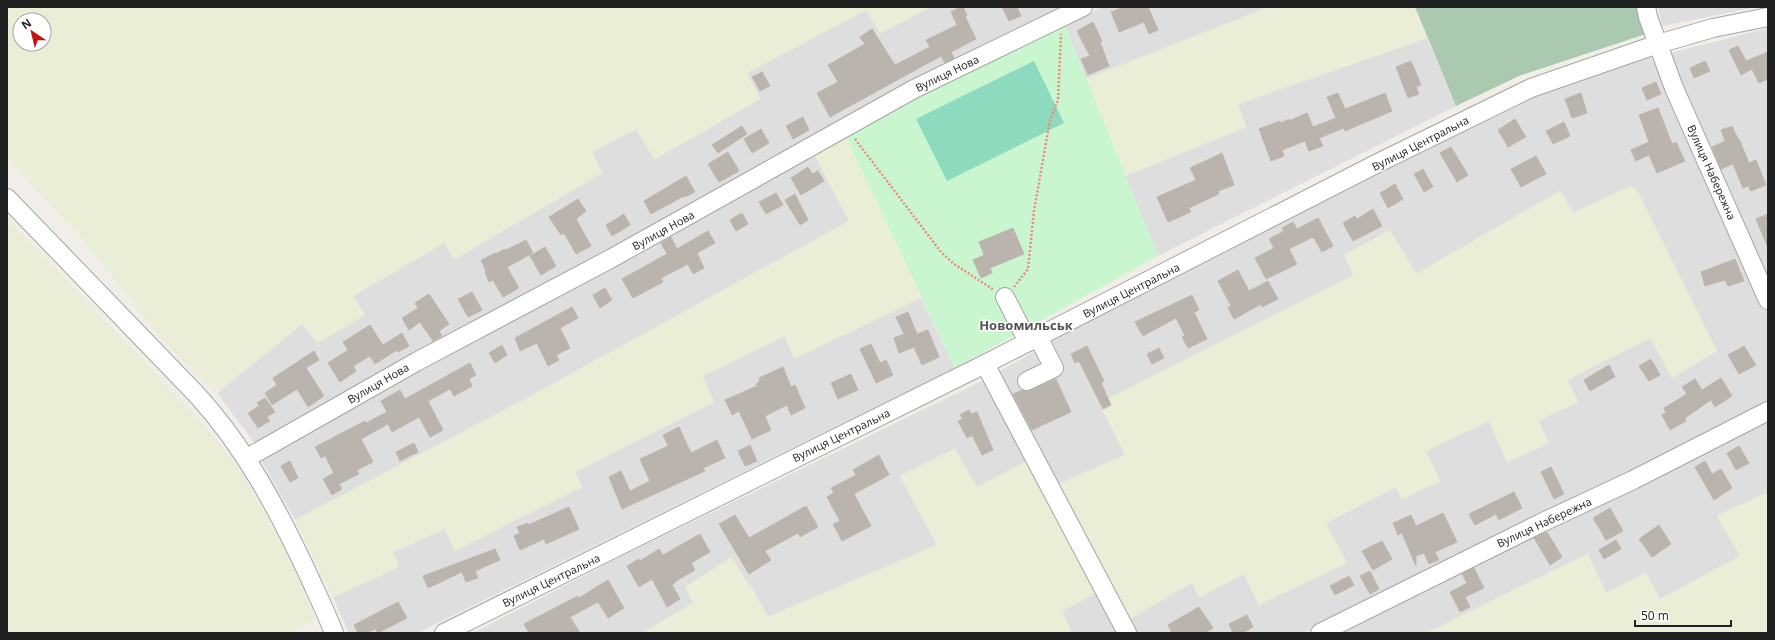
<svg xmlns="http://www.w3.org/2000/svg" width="1775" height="640" viewBox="0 0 1775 640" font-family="'Open Sans',sans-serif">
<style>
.residential{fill:#dfdede}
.farmland{fill:#ebeed6;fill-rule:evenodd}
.cemetery{fill:#abc8b0}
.park{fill:#caf6cf}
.pitch{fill:#8ddabe}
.building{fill:#bab4ae;stroke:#c2b6ac}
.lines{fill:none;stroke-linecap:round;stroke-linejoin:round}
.minor-casing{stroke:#a5a5a5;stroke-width:20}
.path{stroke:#f1897a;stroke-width:2.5;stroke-dasharray:2 2;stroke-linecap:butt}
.minor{stroke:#fff;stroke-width:18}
.labels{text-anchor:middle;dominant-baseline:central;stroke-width:3;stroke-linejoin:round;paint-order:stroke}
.street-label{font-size:11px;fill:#212121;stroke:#fff}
.quarter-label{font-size:13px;font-weight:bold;fill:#545454;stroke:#fff}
</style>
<rect width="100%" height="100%" fill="#f1eee9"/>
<g class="residential">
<polygon points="931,7 1067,7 256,445 217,393 302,324 317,343 365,315 353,296 444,243 455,259 602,173 592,152 636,129 655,159 760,99 747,73 866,10 880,33"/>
<polygon points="1102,7 1269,7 1086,79 1065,26"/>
<polygon points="1658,7 1758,7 1662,26"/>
<polygon points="1768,28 1768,288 1667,54"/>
<polygon points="1427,38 1456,106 1158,256 1125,176 1246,127 1238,104"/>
<polygon points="1651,57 1768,312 1768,404 1574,502 1303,633 1072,633 1062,611 1108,587 1127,621 1192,582 1200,597 1244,574 1259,605 1326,523 1396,487 1402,499 1440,481 1425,451 1489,421 1507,462 1549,443 1538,421 1578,402 1567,380 1650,338 1631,186 1573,213 1560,191 1416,274 1390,231 1344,255 1354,275 1100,403 1125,455 1056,485 1038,456 977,488 954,449 900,476 937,545 768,617 752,588 693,603 642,633 473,633 620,557 980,382 1082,325 1533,96"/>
<polygon points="814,154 849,221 531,396 295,520 261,460 609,266"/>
<polygon points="921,298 955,368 417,633 349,633 333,597 399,567 393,552 445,529 455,550 582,487 575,472 714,402 702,376 785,336 794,358"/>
<polygon points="1768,417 1768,492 1717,516 1740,556 1660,600 1646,573 1606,593 1587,554 1427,633 1333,633"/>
</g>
<g class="farmland">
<path d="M 7,7 L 931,7 L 880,33 L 866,10 L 747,73 L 760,99 L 654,159 L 636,129 L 592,152 L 602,173 L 455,259 L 444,243 L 353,296 L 365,315 L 318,343 L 302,324 L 216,393 L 168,346 L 74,229 L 7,159 ZM 20,20 L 44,20 L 44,44 L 20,44 Z"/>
<polygon points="1269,7 1415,7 1427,38 1238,104 1246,127 1125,176 1086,79"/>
<polygon points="845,135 921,298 794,359 785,336 703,376 714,402 575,472 582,487 455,551 445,529 393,551 399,567 333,597 295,520 531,396 849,221 814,154"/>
<polygon points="1631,186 1637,190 1717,351 1672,378 1650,338 1567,380 1578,402 1538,421 1549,443 1507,462 1489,421 1426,451 1440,481 1402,499 1395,487 1326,523 1347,563 1259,605 1244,574 1199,597 1192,583 1126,621 1108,587 1062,611 1072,633 642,633 693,603 685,587 732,557 768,617 937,545 900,476 955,449 977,487 1038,455 1056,485 1125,455 1099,403 1354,275 1344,255 1390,230 1416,274 1560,191 1573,213"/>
<polygon points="7,218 199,419 239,469 286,551 315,619 294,633 7,633"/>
<polygon points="1768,492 1768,633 1427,633 1588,554 1606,593 1646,573 1660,599 1740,556 1717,516"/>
</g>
<polygon class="cemetery" points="1415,7 1642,7 1646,34 1519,76 1456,106"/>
<polygon class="park" points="1065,26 1158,256 955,368 845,135 911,98"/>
<polygon class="pitch" points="1034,61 1064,123 947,181 916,119"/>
<g class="building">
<polygon points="960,7 963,7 967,15 965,16 976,39 951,52 954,58 945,63 941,56 830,117 817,93 838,82 828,65 865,44 860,37 872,29 895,65 930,47 926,40 957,25 951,12"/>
<polygon points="1002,7 1017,7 1021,16 1009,21"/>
<polygon points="1124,7 1148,7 1158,30 1149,34 1144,22 1119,32 1111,12"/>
<polygon points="1093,22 1102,41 1100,42 1109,66 1088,75 1081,59 1090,56 1077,31"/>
<polygon points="1738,46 1746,61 1768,52 1768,79 1759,83 1752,69 1741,75 1729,50"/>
<polygon points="1411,61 1421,85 1416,87 1419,94 1408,98 1396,67"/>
<polygon points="1705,61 1710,71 1694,78 1690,68"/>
<polygon points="762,72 770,86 760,91 752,77"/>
<polygon points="1656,82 1661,94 1647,100 1642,88"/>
<polygon points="1338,93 1345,109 1385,93 1392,111 1345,131 1344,128 1319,138 1323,146 1309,151 1305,141 1282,150 1284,156 1271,161 1259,129 1280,121 1281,123 1289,119 1289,121 1307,113 1313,127 1336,118 1327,97"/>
<polygon points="1581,93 1587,113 1572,118 1565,99"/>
<polygon points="1658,108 1672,144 1676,142 1685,161 1657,173 1649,155 1636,161 1631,150 1649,142 1639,115"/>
<polygon points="803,117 809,130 793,139 786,126"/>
<polygon points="1515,119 1526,137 1508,147 1498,130"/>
<polygon points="1564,122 1570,136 1553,144 1546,131"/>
<polygon points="742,126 747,134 718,153 712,145"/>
<polygon points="1732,126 1738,139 1739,139 1749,163 1756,160 1766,185 1751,191 1748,186 1743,188 1733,164 1721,169 1712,147 1725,141 1721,130"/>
<polygon points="761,129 769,143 752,153 744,139"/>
<polygon points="1451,147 1468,175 1457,182 1440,153"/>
<polygon points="728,152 739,171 719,182 708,164"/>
<polygon points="1222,153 1234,185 1218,191 1219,194 1189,208 1191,212 1168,222 1157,197 1196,180 1190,168"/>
<polygon points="1536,156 1546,174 1521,187 1511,169"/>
<polygon points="808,167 812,174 818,171 824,181 801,195 791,178"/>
<polygon points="1423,169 1433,187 1424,192 1414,174"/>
<polygon points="686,176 695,192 685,197 684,196 651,214 644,201"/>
<polygon points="1395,184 1403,199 1388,208 1380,193"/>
<polygon points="776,193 783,205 766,214 759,202"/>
<polygon points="795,194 808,220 800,225 785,200"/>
<polygon points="578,199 586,211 576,219 591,246 576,254 564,233 561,235 549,217"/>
<polygon points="1373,209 1382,226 1353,241 1343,223 1355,216 1357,219"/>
<polygon points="742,213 748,224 736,231 730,220"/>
<polygon points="624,214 630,225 612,236 606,225"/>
<polygon points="1768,214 1768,248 1756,219"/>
<polygon points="1318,218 1333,246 1322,252 1314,238 1311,238 1289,249 1297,264 1266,279 1255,258 1274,248 1269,239 1284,231 1282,228 1293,222 1297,229"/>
<polygon points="1013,228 1024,254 990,268 992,273 981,278 973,260 984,255 979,242"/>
<polygon points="708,231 715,243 697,253 704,268 693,274 688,264 661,278 663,282 633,298 622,279 667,254 661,243 671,237 677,249"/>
<polygon points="526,240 533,253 507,267 519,288 503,297 493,280 489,282 485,272 486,271 481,260 495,253 496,254 505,249 506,250"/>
<polygon points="545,247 556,266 541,275 530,256"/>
<polygon points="1735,259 1744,281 1728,286 1725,280 1705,286 1701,272"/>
<polygon points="1238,270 1249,291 1268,281 1278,299 1262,307 1261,304 1234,319 1228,308 1231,306 1218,281"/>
<polygon points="605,288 612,300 600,308 593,295"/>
<polygon points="472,292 482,310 468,317 458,299"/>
<polygon points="429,294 449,324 439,331 442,336 433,341 420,322 409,330 402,318 418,308 415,303"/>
<polygon points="1192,295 1199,310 1194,312 1207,339 1188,348 1182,337 1185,336 1176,318 1143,336 1135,322"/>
<polygon points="572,307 578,318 560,328 570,348 556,355 559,360 548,366 537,343 520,351 515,338"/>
<polygon points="908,312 917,334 928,330 939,357 922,365 914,347 899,353 894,338 904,334 896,317"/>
<polygon points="370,325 383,345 402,333 409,346 398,352 397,350 375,364 370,356 353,366 356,371 340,382 328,363 348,350 343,342"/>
<polygon points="871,344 880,363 886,360 893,375 876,383 860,349"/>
<polygon points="502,345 507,355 495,363 489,353"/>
<polygon points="1087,346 1104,381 1101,383 1111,405 1103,409 1079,361 1075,363 1071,354"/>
<polygon points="1744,346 1756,365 1739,374 1728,355"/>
<polygon points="1159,348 1164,358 1152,364 1147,354"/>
<polygon points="314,351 319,360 306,368 324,396 308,407 297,389 272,405 265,393 277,385 273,378"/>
<polygon points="1651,359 1660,375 1649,381 1639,366"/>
<polygon points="470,363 476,375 469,379 472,386 454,396 450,389 428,401 443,430 430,437 419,417 392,432 388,424 361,439 373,462 357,470 359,474 339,484 342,489 332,495 323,479 334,473 325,456 321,458 315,447 365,421 366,423 387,412 381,401 400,390 405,399"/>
<polygon points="1609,365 1615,377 1590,391 1584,380"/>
<polygon points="783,367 791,387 795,385 805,408 791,415 787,405 765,416 771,430 752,439 739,411 732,415 725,400 757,386 756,384 760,381 759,378"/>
<polygon points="851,374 858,390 838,399 831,383"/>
<polygon points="1721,378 1732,396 1715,407 1711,400 1685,418 1686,421 1670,430 1662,415 1666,413 1664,408 1687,394 1682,387 1695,379 1702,390"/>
<polygon points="1056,379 1071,412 1032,430 1013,394 1022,390 1032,390"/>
<polygon points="265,398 275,412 267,417 270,421 258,428 248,413 259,406 257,403"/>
<polygon points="969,410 971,414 977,412 993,450 982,455 972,435 967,438 958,421 963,419 960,415"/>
<polygon points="679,427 691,453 717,440 725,458 703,468 705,471 622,509 609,477 621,471 630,491 650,481 640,459 668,446 663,435"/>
<polygon points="414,443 418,452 400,461 396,452"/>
<polygon points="750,445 757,461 745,466 738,451"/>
<polygon points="1739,446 1749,463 1736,470 1727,453"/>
<polygon points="879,455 889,475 854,494 871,526 842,541 833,524 840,521 827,497 834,493 831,488 856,475 853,470"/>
<polygon points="290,461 298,478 290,482 281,466"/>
<polygon points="1705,461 1712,474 1721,469 1732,488 1714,500 1695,467"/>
<polygon points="1551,467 1564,494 1554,499 1541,472"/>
<polygon points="1514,492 1522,508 1499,520 1496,514 1475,525 1469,514"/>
<polygon points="806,506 818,527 800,537 798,533 765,551 771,560 749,574 719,524 735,515 749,538"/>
<polygon points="569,507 579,529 546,544 544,539 520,550 514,536 520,533 517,527 528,523 528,525"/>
<polygon points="1610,508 1623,531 1606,540 1593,518"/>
<polygon points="1443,513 1457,542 1435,552 1439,560 1429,564 1424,553 1416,556 1416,566 1402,533 1398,535 1393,523 1411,515 1416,526"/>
<polygon points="1659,525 1671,544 1652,557 1639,539"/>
<polygon points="1547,532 1562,557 1550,565 1534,538"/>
<polygon points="700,534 710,552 691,563 695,570 676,581 676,582 672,585 680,599 667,607 652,579 639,587 627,566 639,559 640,561 659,549 663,555"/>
<polygon points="1616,540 1621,549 1604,559 1599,550"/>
<polygon points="1382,541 1392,559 1373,570 1362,551"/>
<polygon points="495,549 500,560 475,571 478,578 466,582 462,572 428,588 423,576"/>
<polygon points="1474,568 1484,588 1465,597 1470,607 1460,612 1450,592 1467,583 1462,574"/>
<polygon points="1370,571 1379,589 1370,594 1360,576"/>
<polygon points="1349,576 1354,585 1335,595 1330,586"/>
<polygon points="608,580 624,608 608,618 598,602 570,617 580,633 529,633 524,624 578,596 579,598"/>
<polygon points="398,602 407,618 378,633 375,629 366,633 358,633 354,625"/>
<polygon points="1199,607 1213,628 1205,633 1172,633 1168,625"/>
<polygon points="1247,615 1253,627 1243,633 1233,633 1229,624"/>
</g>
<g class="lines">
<defs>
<g id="minor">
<polyline points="1646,7 1648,17 1674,88 1768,300"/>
<path d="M 7,198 L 198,396 C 245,448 277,508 307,572 C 316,592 326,612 334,633"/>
<polyline points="1005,297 1028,342"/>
<polyline points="985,364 1127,633"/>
<polyline points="1027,381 1054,368 1038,337"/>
<polyline points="247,458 416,362 612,258 914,89 1083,7"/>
<polyline points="444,633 985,364 1378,163 1531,88 1658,44 1713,28 1768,17"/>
<polyline points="1320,633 1541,523 1633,480 1768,411"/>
</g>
</defs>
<use href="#minor" class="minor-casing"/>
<g class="path">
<polyline points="855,139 941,252 954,264 994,290"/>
<polyline points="1014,287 1028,269 1034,211 1050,120 1058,100 1061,34"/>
</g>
<use href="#minor" class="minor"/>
</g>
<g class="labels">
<g class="street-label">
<text transform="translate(947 73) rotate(-26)">Вулиця Нова</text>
<text transform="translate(1420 143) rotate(-27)">Вулиця Центральна</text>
<text transform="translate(1712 172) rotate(66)">Вулиця Набережна</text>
<text transform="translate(663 230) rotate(-29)">Вулиця Нова</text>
<text transform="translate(1131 290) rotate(-27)">Вулиця Центральна</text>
<text transform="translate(378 383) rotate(-30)">Вулиця Нова</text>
<text transform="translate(841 435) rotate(-26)">Вулиця Центральна</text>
<text transform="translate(1544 522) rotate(-25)">Вулиця Набережна</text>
<text transform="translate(551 580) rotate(-26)">Вулиця Центральна</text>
</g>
<g class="quarter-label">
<text x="1026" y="325">Новомильськ</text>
</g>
</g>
<rect width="1775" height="640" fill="none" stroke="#212121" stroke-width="16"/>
<g transform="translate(32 32) rotate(325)"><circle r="19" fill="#ffffff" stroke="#a6a6a6"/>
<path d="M0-3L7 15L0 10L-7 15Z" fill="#c4130e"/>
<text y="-6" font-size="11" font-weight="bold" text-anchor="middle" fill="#212121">N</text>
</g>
<path d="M1635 620v6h96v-6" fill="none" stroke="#212121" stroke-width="2"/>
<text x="1641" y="620" font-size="12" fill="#212121" stroke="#ffffff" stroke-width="3" paint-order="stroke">50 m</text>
</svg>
